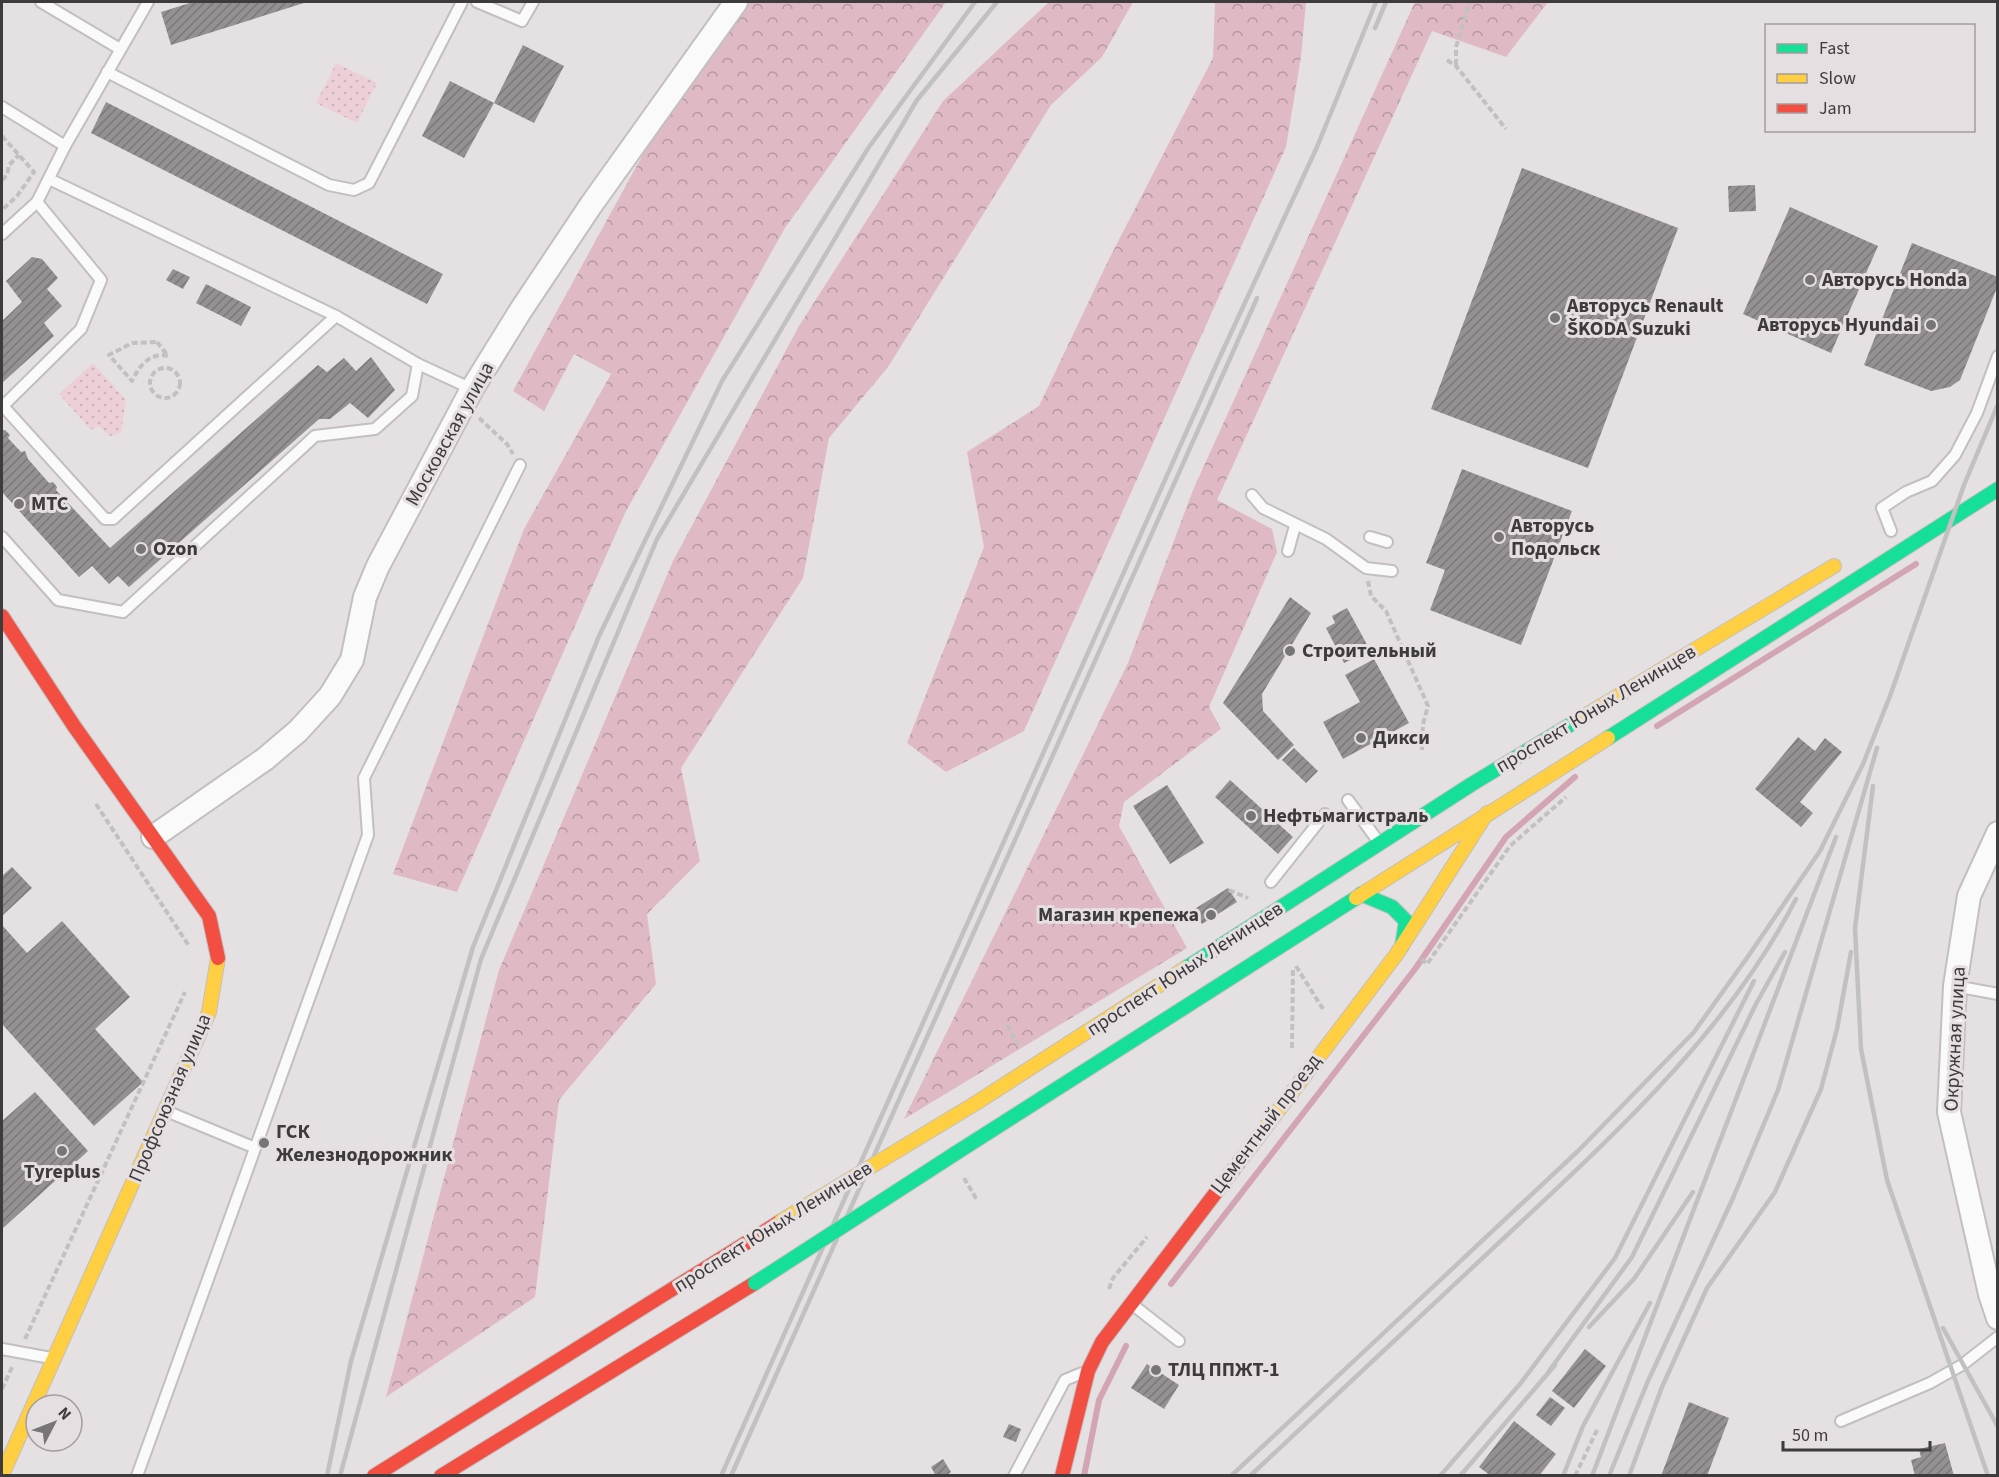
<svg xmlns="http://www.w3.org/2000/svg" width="1999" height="1477" viewBox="0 0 1999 1477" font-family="'Source Sans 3',sans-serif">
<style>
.green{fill:url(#green-dots)}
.forest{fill:url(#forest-crowns)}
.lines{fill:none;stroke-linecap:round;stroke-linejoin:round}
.stream{stroke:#d3a5b2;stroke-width:6}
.building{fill:url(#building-hatch)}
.lane-casing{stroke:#c2bfc0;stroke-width:14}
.street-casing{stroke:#c2bfc0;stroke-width:26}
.fast-casing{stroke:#c2bfc0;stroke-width:16}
.slow-casing{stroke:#c2bfc0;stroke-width:16}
.jam-casing{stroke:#c2bfc0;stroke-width:16}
.path{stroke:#c2c1c1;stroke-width:4;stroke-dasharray:6 3;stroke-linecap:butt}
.lane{stroke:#fbfafb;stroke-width:10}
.street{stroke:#fbfafb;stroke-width:22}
.fast{stroke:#16e098;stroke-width:14}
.slow{stroke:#ffcf43;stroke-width:14}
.jam{stroke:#f24e42;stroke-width:14}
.rail{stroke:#c1c1c1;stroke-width:4.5}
.fast-bridge-casing{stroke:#c2bfc0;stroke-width:16;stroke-linecap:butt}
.slow-bridge-casing{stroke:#c2bfc0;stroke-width:16;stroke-linecap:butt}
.fast-bridge{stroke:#16e098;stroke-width:14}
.slow-bridge{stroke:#ffcf43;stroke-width:14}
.poi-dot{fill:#787576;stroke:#e6dfe1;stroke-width:2}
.labels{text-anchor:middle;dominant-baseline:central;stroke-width:6;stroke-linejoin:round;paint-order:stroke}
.poi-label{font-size:20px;font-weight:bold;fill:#3e3b3c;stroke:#e6dfe1;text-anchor:start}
.street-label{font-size:20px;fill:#3e3b3c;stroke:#e6dfe1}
</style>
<defs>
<pattern id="green-dots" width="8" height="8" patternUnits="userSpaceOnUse" patternTransform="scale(1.5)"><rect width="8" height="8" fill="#edd0d7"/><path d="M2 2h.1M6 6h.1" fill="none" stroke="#ccb4b9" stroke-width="1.8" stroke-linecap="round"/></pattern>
<pattern id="forest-crowns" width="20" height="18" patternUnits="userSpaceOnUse" patternTransform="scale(1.5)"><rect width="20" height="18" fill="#dfbac4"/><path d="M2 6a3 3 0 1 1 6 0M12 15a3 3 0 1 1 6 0" fill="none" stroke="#b698a0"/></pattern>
<pattern id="building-hatch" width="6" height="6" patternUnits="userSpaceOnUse" patternTransform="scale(1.5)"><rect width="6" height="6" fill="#959193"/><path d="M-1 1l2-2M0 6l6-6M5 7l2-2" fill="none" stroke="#7b7879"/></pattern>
</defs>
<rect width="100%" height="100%" fill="#e5e0e2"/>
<g class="green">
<polygon points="336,63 377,83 357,123 316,103"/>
<polygon points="93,363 126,400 121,433 110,436 98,426 91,430 59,394"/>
</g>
<g class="forest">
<polygon points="746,2 946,2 785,228 625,513 457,892 393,874 524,529 611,374 574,354 544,411 513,391 674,98"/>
<polygon points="1049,2 1133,2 1102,57 1051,105 888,367 829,438 803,578 681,768 700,861 647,914 656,984 559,1100 535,1297 386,1397 499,970 673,561 799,326 943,101"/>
<polygon points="1215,2 1306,2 1301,57 1286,147 1024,731 946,772 907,743 984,547 967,452 1039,406 1109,259 1213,58"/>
<polygon points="1415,2 1548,2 1506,57 1432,31 1217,500 1272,529 1277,552 1209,707 1221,729 1124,802 1119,826 1187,948 904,1119 1128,663 1193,490"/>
</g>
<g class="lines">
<g class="stream">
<polyline points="1657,726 1916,564"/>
<polyline points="1171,1284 1415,969 1506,837 1575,777"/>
<polyline points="1084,1476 1099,1400 1126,1346"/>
</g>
</g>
<g class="building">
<polygon points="193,2 307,2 171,45 161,12"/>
<polygon points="523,45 564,66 534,123 494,103"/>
<polygon points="450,81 494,103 464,158 422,136"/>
<polygon points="106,102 443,274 427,304 91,133"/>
<polygon points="1522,168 1678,228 1588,468 1431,409"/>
<polygon points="1755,185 1756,211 1729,212 1728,186"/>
<polygon points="1790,207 1878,246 1831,353 1743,314"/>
<polygon points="1912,243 1998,277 1998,285 1960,380 1950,387 1931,391 1864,365"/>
<polygon points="32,257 42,259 58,278 47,289 62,306 44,323 54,336 2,383 2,321 22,302 6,281"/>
<polygon points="173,269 190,277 183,289 166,280"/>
<polygon points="206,284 251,307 241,326 196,303"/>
<polygon points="371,357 395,390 368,418 350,403 330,419 319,419 129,587 118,576 109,584 92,566 79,577 2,492 2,430 5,430 10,435 8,438 21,452 25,451 28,459 49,483 53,482 57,487 56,490 110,548 318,365 327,372 344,358 356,371"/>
<polygon points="1462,469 1572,511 1521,645 1430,610 1445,570 1426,563"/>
<polygon points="1290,597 1311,613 1262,694 1263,711 1294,745 1278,760 1223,703"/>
<polygon points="1347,608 1370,650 1344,663 1326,628 1335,623 1332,616"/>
<polygon points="1374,659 1409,723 1343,759 1323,722 1360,702 1345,675"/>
<polygon points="1798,737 1815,751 1825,738 1842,752 1800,802 1813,813 1801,827 1755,789"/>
<polygon points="1294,748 1318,771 1306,783 1282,760"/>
<polygon points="1230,780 1293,837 1278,854 1215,797"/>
<polygon points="1167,785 1204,843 1170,864 1133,806"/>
<polygon points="12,867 32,888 2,916 2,876"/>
<polygon points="1228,888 1237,902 1202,924 1193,910"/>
<polygon points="62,921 130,997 95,1029 143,1082 94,1126 2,1024 2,925 27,953"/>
<polygon points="35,1092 88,1151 2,1229 2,1121"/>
<polygon points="1585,1349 1606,1366 1574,1408 1552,1391"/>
<polygon points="1147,1364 1179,1385 1164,1409 1131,1388"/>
<polygon points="1550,1397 1565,1408 1551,1426 1536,1415"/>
<polygon points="1689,1402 1729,1418 1707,1476 1661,1476"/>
<polygon points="1514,1421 1556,1454 1539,1476 1491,1476 1479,1467"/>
<polygon points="1009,1424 1021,1429 1016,1442 1003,1437"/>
<polygon points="1945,1443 1954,1476 1915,1476 1911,1460 1921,1457 1919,1449"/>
<polygon points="943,1459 951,1472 946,1476 936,1476 931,1467"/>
</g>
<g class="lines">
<defs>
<g id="lane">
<polyline points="41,2 120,49"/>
<polyline points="477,2 522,21 533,2"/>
<polyline points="107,72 329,185 354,190 369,183 462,2"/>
<polyline points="2,107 65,146"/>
<polyline points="49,179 336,316"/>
<polyline points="2,234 37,202 65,146 148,2"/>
<polyline points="418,364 472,389"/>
<polyline points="1252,495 1263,508 1326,539 1366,568 1392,571"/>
<polyline points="1891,531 1882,508 1906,492 1932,481 1955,455 1977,413 1998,356"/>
<polyline points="2,537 58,600 123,612 315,436 375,429 412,396 418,364 336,316 113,519 105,519 3,406 81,329 101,280 37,202"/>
<polyline points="1370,537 1387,542"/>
<polyline points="1288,551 1295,526"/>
<polyline points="1348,800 1378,841"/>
<polyline points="1271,882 1325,814"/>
<polyline points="1955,986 1998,994"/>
<polyline points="166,1111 253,1147"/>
<polyline points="1133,1305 1179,1341"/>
<polyline points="2,1349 51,1358"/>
<polyline points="1841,1421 1930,1383 1962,1365 1998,1337"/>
<polyline points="137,1476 368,835 364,778 520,465"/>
<polyline points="1014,1476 1065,1380 1082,1373"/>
</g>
<g id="street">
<polyline points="1998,833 1969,896 1955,986 1949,1112 1990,1294 1998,1318"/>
<polyline points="153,837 265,759 298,731 330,696 352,660 365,597 378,566 472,389 521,310 591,205 736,2"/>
</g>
<g id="fast">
<polyline points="1608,738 1998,489"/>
<polyline points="1361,894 1392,907 1406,921 1402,946"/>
<polyline points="1186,968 1472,784 1583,717"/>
<polyline points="956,1153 1356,898"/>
</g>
<g id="slow">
<polyline points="1583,717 1834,566"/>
<polyline points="1356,898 1608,738"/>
<polyline points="976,1103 1186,968"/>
<polyline points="1243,1157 1396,955 1487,813"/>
<polyline points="2,1475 209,1012 218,958"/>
</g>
<g id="jam">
<polyline points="2,616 74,726 209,916 218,958"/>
<polyline points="374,1476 781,1221"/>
<polyline points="441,1476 755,1283"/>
<polyline points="1062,1476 1088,1371 1102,1342 1243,1157"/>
</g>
</defs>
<use href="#lane" class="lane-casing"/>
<use href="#street" class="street-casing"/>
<use href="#fast" class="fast-casing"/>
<use href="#slow" class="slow-casing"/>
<use href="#jam" class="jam-casing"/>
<g class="path">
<polyline points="1447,60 1456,66 1506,129"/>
<polyline points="1456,65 1456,47 1470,2"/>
<polyline points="2,136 34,172 17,196 2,210"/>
<polyline points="2,180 7,175 9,165 19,155"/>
<path d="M 157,342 L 168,356 C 150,352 139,366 132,381 L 109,355 L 132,343 Z"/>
<circle cx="165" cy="383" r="15"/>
<polyline points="479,418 507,444 513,454"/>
<polyline points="1368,581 1371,596 1386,611 1428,706 1423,724 1422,750"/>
<polyline points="96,804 189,946"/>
<polyline points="1229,890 1248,898"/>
<polyline points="1421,959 1427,964 1510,846 1566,797"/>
<polyline points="1296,966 1323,1009"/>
<polyline points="1007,1025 1018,1045"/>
<polyline points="1292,1048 1293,968"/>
<polyline points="964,1178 977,1200"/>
<polyline points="1109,1289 1113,1278 1147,1237"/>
<polyline points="25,1339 185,992"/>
<polyline points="2,1389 13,1365"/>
<polyline points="1575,1476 1598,1428"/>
</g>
<use href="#lane" class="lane"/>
<use href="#street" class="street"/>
<use href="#fast" class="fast"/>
<use href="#slow" class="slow"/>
<use href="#jam" class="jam"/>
<g class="rail">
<polyline points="1375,28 1386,2"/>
<polyline points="1873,786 1855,928 1861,1049 1887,1180 1988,1476"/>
<polyline points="1589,1327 1634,1279 1693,1192"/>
<polyline points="1943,1328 1998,1427"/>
<polyline points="1549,1371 1632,1257 1756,1004 1785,952"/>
<polyline points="327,1476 351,1361 473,947 599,636 722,381 869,147 975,2"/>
<polyline points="340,1476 481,959 657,539 917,100 997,2"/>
<polyline points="721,1476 1218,361 1317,147 1376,2"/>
<polyline points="731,1476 1257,298"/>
<polyline points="1231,1476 1578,1151 1694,1032 1749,955 1820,851 1863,764 1890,696 1964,485 1998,404"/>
<path d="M 1250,1476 C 1335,1396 1420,1317 1505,1237 C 1613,1136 1727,1033 1796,899"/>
<polyline points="1440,1476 1520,1384 1615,1258 1754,981"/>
<polyline points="1460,1476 1555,1365"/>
<polyline points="1563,1476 1583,1426 1650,1303"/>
<polyline points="1592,1476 1836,837"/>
<polyline points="1609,1476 1648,1381 1733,1198 1778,1090 1877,748"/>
<polyline points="1629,1476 1662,1387 1707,1288 1775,1192 1821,1089 1837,1029 1851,952"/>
</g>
<defs>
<polyline id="fast-bridge" points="755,1283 956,1153"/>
<polyline id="slow-bridge" points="781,1221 976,1103"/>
</defs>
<use href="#fast-bridge" class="fast-bridge-casing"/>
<use href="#slow-bridge" class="slow-bridge-casing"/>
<use href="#fast-bridge" class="fast-bridge"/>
<use href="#slow-bridge" class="slow-bridge"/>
</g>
<g class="poi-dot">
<circle cx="1810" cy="280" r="6"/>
<circle cx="1555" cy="318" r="6"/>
<circle cx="1931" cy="325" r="6"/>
<circle cx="19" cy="504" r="6"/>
<circle cx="1499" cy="537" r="6"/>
<circle cx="141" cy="549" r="6"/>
<circle cx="1290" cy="651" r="6"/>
<circle cx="1361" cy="738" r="6"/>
<circle cx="1251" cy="816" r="6"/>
<circle cx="1211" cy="915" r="6"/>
<circle cx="264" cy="1143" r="6"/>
<circle cx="62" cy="1151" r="6"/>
<circle cx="1156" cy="1370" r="6"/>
</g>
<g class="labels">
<g class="poi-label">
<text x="1822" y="280">Авторусь Honda</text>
<text x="1567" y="306">Авторусь Renault<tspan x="1567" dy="23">ŠKODA Suzuki</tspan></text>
<text x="1919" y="325" text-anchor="end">Авторусь Hyundai</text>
<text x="31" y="504">МТС</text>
<text x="1511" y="526">Авторусь<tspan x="1511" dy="23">Подольск</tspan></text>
<text x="153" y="549">Ozon</text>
<text x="1302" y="651">Строительный</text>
<text x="1373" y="738">Дикси</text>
<text x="1263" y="816">Нефтьмагистраль</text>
<text x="1199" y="915" text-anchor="end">Магазин крепежа</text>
<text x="276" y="1132">ГСК<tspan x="276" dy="23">Железнодорожник</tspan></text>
<text x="62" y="1172" text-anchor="middle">Tyreplus</text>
<text x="1168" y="1370">ТЛЦ ППЖТ-1</text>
</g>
<g class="street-label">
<text transform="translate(450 434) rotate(-61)">Московская улица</text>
<text transform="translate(1596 709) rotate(-31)">проспект Юных Ленинцев</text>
<text transform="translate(1185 969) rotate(-33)">проспект Юных Ленинцев</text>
<text transform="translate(1955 1039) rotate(-87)">Окружная улица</text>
<text transform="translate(170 1098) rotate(-67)">Профсоюзная улица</text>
<text transform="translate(1266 1124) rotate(-53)">Цементный проезд</text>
<text transform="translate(773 1227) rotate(-32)">проспект Юных Ленинцев</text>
</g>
</g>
<rect width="1999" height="1477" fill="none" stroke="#3e3b3c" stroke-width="6"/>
<rect x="1765" y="24" width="210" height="108" fill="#e6dfe1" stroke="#a39d9f" stroke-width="1.5"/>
<rect x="1777" y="44" width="30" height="9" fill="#16e098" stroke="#a39d9f" stroke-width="1.5"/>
<text x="1819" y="54" font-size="18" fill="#3e3b3c">Fast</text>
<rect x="1777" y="74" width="30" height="9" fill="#ffcf43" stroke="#a39d9f" stroke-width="1.5"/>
<text x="1819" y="84" font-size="18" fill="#3e3b3c">Slow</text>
<rect x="1777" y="104" width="30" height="9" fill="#f24e42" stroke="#a39d9f" stroke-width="1.5"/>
<text x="1819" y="114" font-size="18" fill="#3e3b3c">Jam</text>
<g transform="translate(54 1423) rotate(48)"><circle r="28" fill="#e6dfe1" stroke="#a39d9f" stroke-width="1.5"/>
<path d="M0-4.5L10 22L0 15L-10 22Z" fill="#787576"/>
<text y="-9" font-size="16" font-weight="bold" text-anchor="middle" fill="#3e3b3c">N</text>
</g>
<path d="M1783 1441v9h147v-9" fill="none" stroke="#3e3b3c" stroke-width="3"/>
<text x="1792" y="1441" font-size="18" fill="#3e3b3c" stroke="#e6dfe1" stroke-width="4.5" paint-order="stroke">50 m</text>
</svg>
